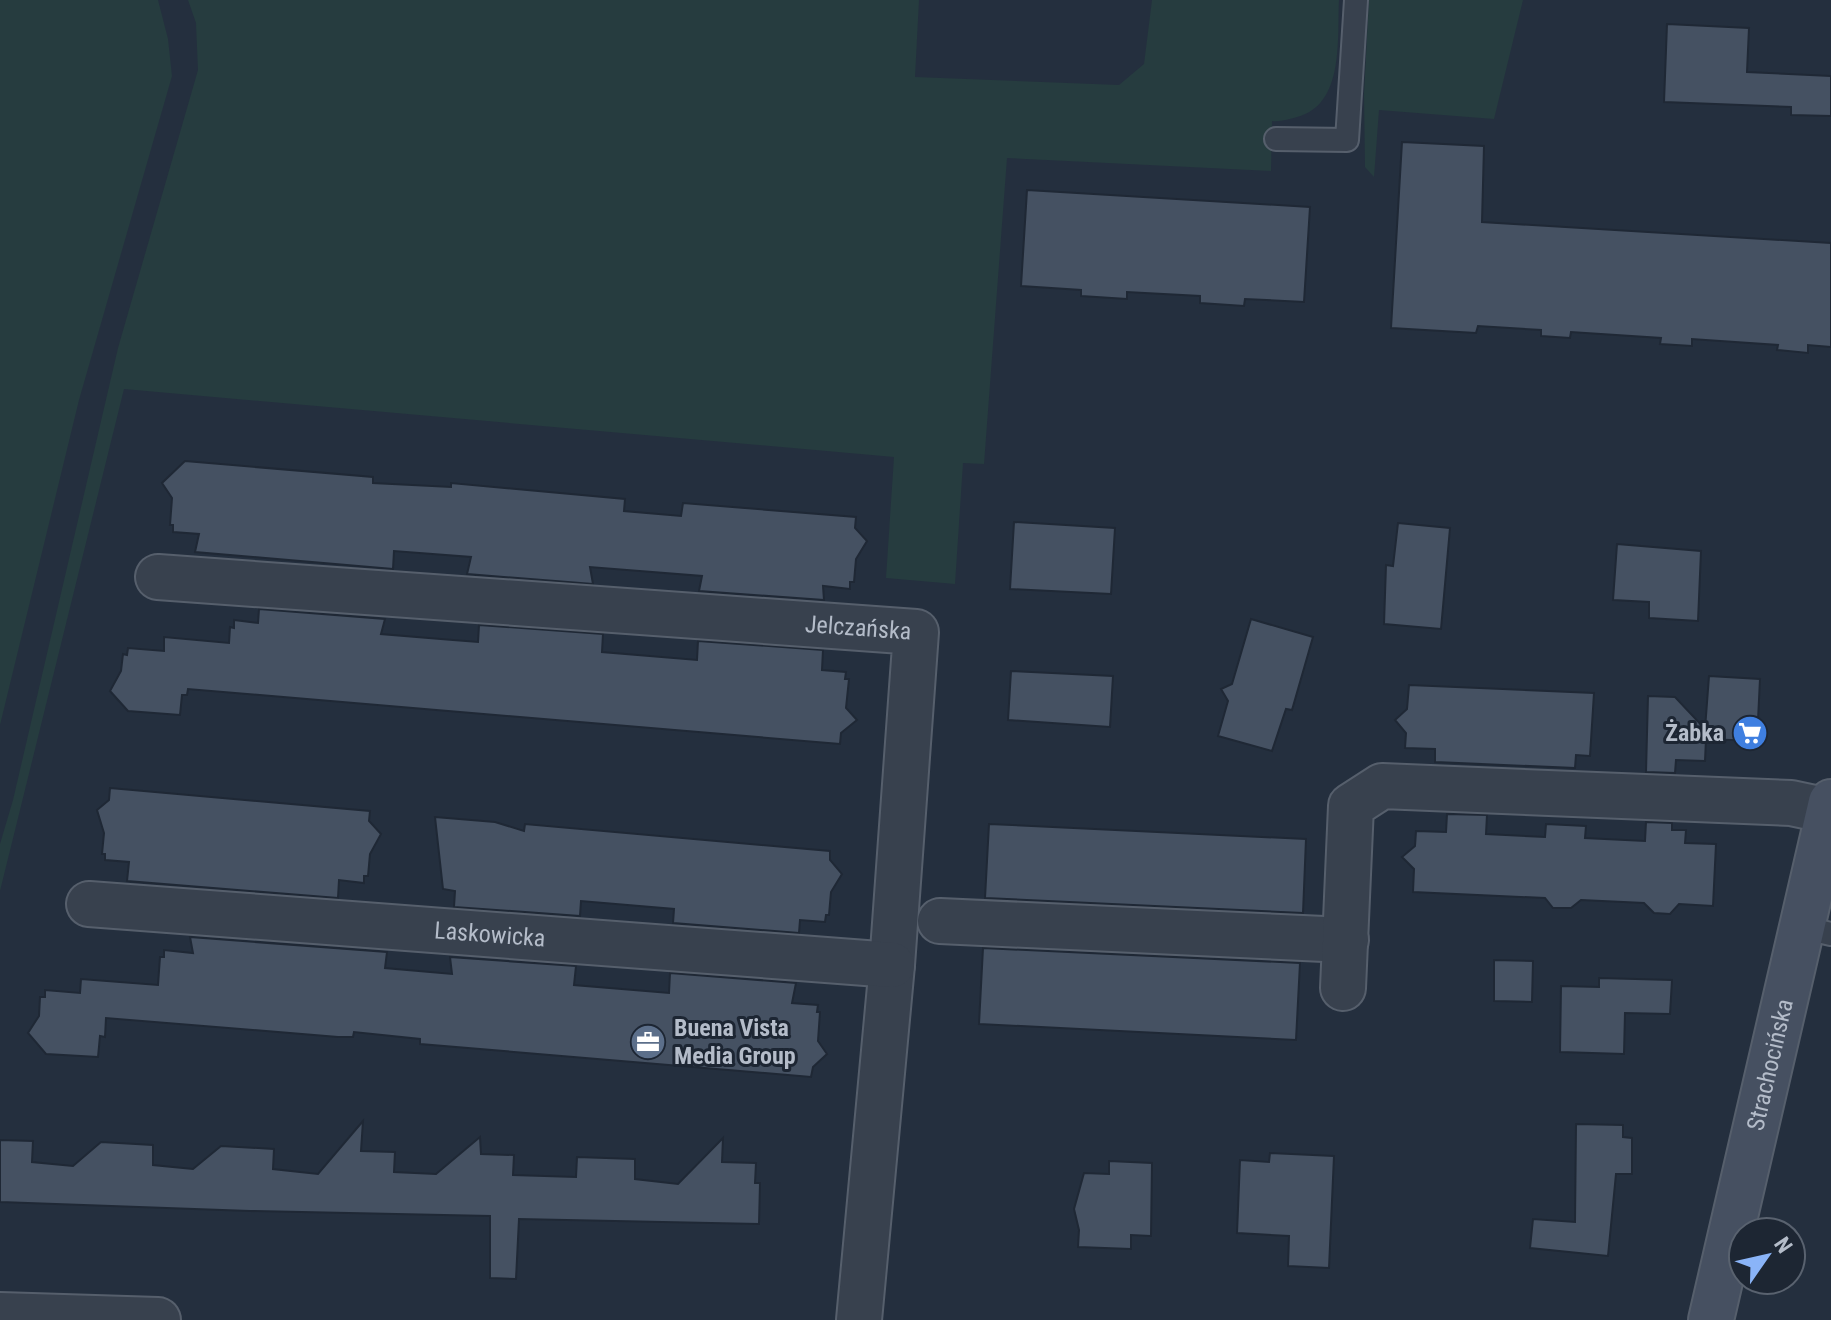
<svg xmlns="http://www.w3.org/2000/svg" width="1831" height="1320" viewBox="0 0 1831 1320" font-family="'Roboto Condensed',sans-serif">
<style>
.green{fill:#263c3f}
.building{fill:#455162;stroke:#1f2835;stroke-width:2}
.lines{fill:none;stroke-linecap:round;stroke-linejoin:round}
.service-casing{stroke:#565f6c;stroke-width:26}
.minor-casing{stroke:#565f6c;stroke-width:48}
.secondary-casing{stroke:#565f6c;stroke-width:48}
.service{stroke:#38414e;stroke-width:22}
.minor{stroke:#38414e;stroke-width:44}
.secondary{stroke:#465061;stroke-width:44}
.labels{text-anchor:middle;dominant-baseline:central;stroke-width:6;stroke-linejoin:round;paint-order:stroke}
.street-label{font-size:24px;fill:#b4bcc9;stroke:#1d2633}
.poi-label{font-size:24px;font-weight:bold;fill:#b4bcc9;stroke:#1d2633;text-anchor:end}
</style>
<rect width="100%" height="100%" fill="#242f3e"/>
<g class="green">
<polygon points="0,0 158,0 168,39 172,76 79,400 0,725"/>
<path d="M 188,0 L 919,0 L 915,77 L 1119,85 L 1144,64 L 1152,0 L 1339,0 C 1337,37 1345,105 1297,117 C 1289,119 1281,122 1272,121 L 1271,171 L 1007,158 L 984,464 L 963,463 L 955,584 L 886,578 L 894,457 L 124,389 L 0,891 L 0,844 L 13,800 L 118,348 L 198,70 L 196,23 Z"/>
<polygon points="1369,0 1523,0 1494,119 1379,110 1374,177 1365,167 1364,94"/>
</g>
<g class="building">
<polygon points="1667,24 1749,28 1747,72 1831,76 1831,116 1791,115 1791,107 1664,102"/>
<polygon points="1402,142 1484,146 1482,222 1831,243 1831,347 1808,345 1808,353 1777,350 1778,345 1692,339 1692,346 1660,344 1661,338 1571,332 1570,338 1541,336 1541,330 1478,326 1476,333 1391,328"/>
<polygon points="1027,190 1310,207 1304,302 1245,299 1244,306 1200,303 1200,296 1127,292 1127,299 1081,296 1081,290 1021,286"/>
<polygon points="185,461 373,477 373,483 451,487 451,483 625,499 624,511 681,516 683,503 856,517 855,528 867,541 856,559 854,582 850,582 850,589 823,586 824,600 699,591 702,576 590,567 593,584 467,574 471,557 394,551 393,569 195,552 199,534 173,532 173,525 170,525 172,498 162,483"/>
<polygon points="1014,522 1115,528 1111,594 1010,589"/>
<polygon points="1398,523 1450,528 1441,629 1384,624 1386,565 1393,566"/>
<polygon points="1617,544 1701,551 1698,621 1649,618 1649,602 1613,600"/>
<polygon points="259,609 385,619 381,634 453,640 478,642 479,625 603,634 602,652 697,660 698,641 823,650 822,670 846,672 845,679 849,679 846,708 857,720 841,733 840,744 188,689 187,695 182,695 180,715 128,711 110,691 121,671 123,654 127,655 128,648 164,651 164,637 229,643 230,627 234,628 234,620 258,623"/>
<polygon points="1251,619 1313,637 1292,710 1286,709 1272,751 1218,736 1228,701 1221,689 1232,684"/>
<polygon points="1011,671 1113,676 1110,727 1008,720"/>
<polygon points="1709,676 1760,679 1757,741 1706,739 1705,761 1676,760 1675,773 1646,772 1648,696 1675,697 1705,729"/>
<polygon points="1409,685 1594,693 1590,756 1576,755 1575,768 1435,762 1435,749 1405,748 1406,733 1395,720 1407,709"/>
<polygon points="110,788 370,811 369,821 381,834 370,854 368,876 364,876 364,883 339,880 338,898 127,881 129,862 105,860 105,854 102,854 104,833 97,810 109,800"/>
<polygon points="1447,814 1487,815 1486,834 1545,837 1546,824 1586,826 1585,838 1645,841 1646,822 1672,823 1672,830 1686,830 1685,843 1716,844 1713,906 1679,904 1670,914 1654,913 1644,903 1581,900 1571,908 1553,908 1545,898 1413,892 1414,869 1402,857 1415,846 1416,831 1446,832"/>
<polygon points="435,817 495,822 524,831 525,824 830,851 830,860 842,874 831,892 829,915 826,915 825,922 800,920 799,933 673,923 674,909 581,901 580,916 454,907 455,891 443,889"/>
<polygon points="989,824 1306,839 1303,913 985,898"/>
<polygon points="190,937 387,952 385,968 452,974 450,957 576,966 574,985 669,993 670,973 796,983 792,1003 818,1005 817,1012 820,1012 818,1041 827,1054 813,1067 811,1077 420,1044 420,1039 354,1032 353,1037 338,1037 106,1018 105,1037 100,1036 98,1057 46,1054 28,1033 39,1016 40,997 45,997 45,990 80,993 81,979 158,985 160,957 164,957 164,950 193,953"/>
<polygon points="983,948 1300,963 1296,1040 979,1024"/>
<polygon points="1494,960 1533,961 1532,1002 1494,1001"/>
<polygon points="1599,978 1672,980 1670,1014 1625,1013 1624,1054 1560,1052 1561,986 1599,987"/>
<polygon points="363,1121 361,1151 395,1152 394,1172 436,1174 480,1137 481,1154 514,1155 513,1175 576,1177 577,1157 635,1159 635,1179 678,1184 723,1138 722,1162 756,1163 755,1183 760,1183 759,1224 519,1219 516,1279 490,1278 490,1216 250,1211 0,1202 0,1140 33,1141 32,1162 73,1166 101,1142 153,1145 153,1165 193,1169 221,1146 274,1149 273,1169 318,1174"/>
<polygon points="1576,1124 1623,1125 1623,1137 1632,1138 1632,1174 1616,1174 1608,1256 1530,1248 1533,1219 1575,1222"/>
<polygon points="1270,1153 1334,1156 1329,1268 1288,1266 1289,1236 1237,1233 1240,1160 1269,1162"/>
<polygon points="1109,1161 1152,1163 1151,1236 1131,1235 1131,1249 1078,1247 1079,1230 1074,1209 1084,1173 1109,1174"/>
</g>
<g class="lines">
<defs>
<g id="service">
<polyline points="1276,139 1347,140 1356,0"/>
<polyline points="1802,927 1831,934"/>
</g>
<g id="minor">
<path id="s1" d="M 158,577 L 916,632 L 892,965 L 859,1320"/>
<path id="s2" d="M 89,904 L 892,965"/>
<polyline points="940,921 1346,940"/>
<polyline points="1343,988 1351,806 1382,786 1791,803 1829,811"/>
<polyline points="0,1315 158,1320"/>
</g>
<g id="secondary">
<path id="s3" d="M 1711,1320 L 1831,802"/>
</g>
</defs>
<use href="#service" class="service-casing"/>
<use href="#minor" class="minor-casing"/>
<use href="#secondary" class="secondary-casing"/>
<use href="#service" class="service"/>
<use href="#minor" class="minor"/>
<use href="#secondary" class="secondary"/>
</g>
<defs>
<symbol id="supermarket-disc" viewBox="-11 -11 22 22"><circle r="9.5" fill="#3f7fe0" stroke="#1d2633"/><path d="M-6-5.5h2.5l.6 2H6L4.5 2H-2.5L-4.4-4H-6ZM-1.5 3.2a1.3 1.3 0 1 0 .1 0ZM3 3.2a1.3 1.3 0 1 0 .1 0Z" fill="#fff"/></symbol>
<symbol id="office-disc" viewBox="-11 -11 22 22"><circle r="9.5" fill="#5c6f8a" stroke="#1d2633"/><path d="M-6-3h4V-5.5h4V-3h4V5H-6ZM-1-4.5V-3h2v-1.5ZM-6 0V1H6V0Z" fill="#fff"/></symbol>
</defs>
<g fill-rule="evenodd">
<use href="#supermarket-disc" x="1730" y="713" width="40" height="40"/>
<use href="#office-disc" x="628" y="1022" width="40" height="40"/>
</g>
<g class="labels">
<g class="street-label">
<text stroke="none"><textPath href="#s1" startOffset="702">Jelczańska</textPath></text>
<text stroke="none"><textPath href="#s2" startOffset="402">Laskowicka</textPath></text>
<text stroke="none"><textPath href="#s3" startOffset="262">Strachocińska</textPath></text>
</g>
<g class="poi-label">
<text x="1724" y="733">Żabka</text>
<text x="674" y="1028" text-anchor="start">Buena Vista<tspan x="674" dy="28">Media Group</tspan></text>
</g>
</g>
<g transform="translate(1767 1256) rotate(56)"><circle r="38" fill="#1d2633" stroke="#59626f" stroke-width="2"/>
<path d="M0-6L14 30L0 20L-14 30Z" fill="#8ab4f8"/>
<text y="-12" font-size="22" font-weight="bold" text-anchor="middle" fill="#b4bcc9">N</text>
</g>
</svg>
